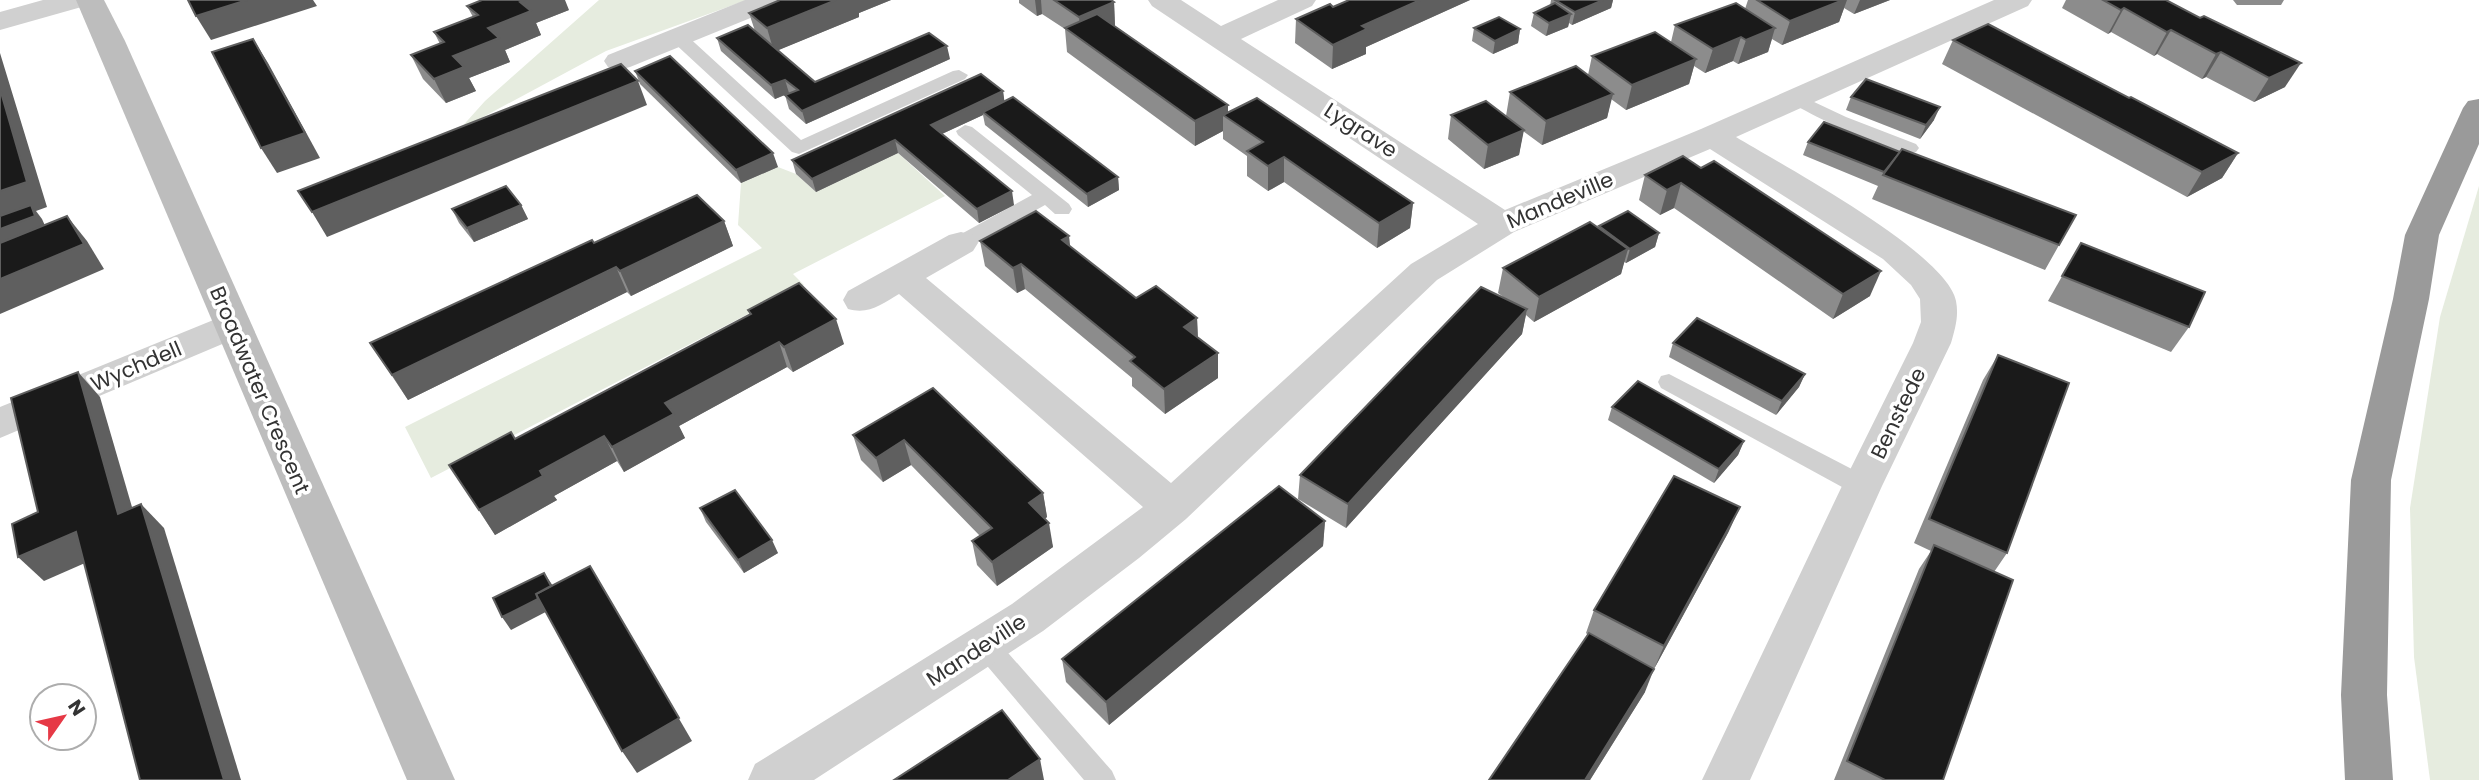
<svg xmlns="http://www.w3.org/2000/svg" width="2479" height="780" viewBox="0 0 2479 780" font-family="Poppins,sans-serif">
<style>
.green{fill:#e6ecdf}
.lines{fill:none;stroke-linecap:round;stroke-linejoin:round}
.lane{fill:#d0d0d0;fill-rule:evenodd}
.street{fill:#d0d0d0;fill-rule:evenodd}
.secondary{fill:#bdbdbd;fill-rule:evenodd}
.highway{fill:#9a9a9a;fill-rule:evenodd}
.wall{fill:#8c8c8c}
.shaded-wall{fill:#5f5f5f}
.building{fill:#1a1a1a;stroke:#5f5f5f;stroke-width:2}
.labels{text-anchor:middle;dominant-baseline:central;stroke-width:7;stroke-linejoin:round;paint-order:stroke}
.street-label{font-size:21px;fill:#333;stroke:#fff}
</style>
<rect width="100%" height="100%" fill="#fff"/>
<g class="green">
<polygon points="599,0 747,0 606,51 459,130 485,101"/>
<polygon points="898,153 945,196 793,274 804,285 431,478 405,427 762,248 738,225 741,183 778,167 796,174 816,192"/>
<polygon points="2479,186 2479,780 2430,780 2414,657 2410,508 2440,317"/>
</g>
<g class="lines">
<g class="lane">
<polygon points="678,32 684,33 801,140 953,71 959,70 968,75 965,79 799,154 792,152 672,41 669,37 672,33"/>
<path d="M 1795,93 L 1846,117 L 1916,144 L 1919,148 L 1916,152 C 1894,158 1811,114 1789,102 L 1786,98 Z"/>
<polygon points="965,125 972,127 1069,204 1072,209 1069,214 1055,214 1045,205 968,248 954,248 951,243 954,238 1032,195 958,135 956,131"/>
<polygon points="1669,374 1871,479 1874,486 1871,493 1862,495 1853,493 1661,388 1658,382 1661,376"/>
<polygon points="986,635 995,638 1112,771 1116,780 1084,780 977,654 973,646 977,638"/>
</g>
<g class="street">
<polygon points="43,0 89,0 85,6 0,30 0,12"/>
<polygon points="745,0 784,0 780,6 630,67 619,70 608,67 604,61 608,55"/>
<path d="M 1148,0 L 1181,0 L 1221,26 L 1278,0 L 1316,0 L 1312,6 L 1241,39 L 1505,210 L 1701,129 L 1994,0 L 2032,0 L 2028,6 L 1736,137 C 1782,165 1947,253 1956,301 C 1959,316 1955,329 1951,343 L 1882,486 L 1750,780 L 1702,780 L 1842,486 L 1913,343 L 1921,322 L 1920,299 L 1911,285 L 1883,259 L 1710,149 L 1514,232 L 1437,280 L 1186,519 L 1139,558 L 1043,631 L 814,780 L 748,780 L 755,764 L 1012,604 L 1143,507 L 899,294 C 882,304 869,315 848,309 L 843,300 L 848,291 L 949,235 L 961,232 L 973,235 L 978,243 L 973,251 L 926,278 L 1171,483 L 1411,264 L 1478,224 L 1152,6 Z"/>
<polygon points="233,312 246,316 251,325 246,334 0,438 0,407"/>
</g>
<polygon class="secondary" points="76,0 104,0 125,41 455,780 407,780"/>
<polygon class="highway" points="2479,99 2479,144 2439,235 2429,299 2391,480 2387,695 2393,780 2345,780 2341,695 2351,480 2393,299 2405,235 2463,108 2468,101"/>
</g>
<g class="wall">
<polygon points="780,0 891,0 859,13 859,17 778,50 815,82 950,59 806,124 789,109 785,95 790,93 775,99 721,51 717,38 755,31 749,13"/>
<polygon points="1019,0 1111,0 1114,2 1115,26 1228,105 1228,113 1413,203 1410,228 1377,248 1284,182 1268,191 1247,176 1247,156 1223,139 1223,131 1195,146 1067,52 1065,29 1042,14 1037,16 1019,3"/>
<polygon points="1349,0 1470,0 1366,47 1366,54 1332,69 1295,43 1296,19 1333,7"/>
<polygon points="1551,0 1613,0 1611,8 1572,25 1569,23 1568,27 1546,36 1531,26 1534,13 1550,6"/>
<polygon points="1748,0 1890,0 1854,14 1844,8 1839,22 1782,45 1772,39 1768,52 1738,64 1733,61 1705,73 1694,66 1689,84 1626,110 1611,99 1607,118 1542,145 1523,131 1519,155 1484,169 1448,139 1451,115 1506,116 1510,92 1588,75 1592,56 1671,42 1675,25 1745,9"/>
<polygon points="2066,0 2166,0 2285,87 2254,102 2206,77 2202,79 2157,54 2154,56 2111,32 2108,34 2062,8"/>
<polygon points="2233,0 2284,0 2281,5 2237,5"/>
<polygon points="467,6 569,10 536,23 541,35 505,50 510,62 469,78 476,91 446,103 423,79 411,55 440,44 434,32 473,17"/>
<polygon points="1474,28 1520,29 1518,43 1493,54 1472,41"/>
<polygon points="1953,40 2129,98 2238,153 2222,178 2187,197 1942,64"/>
<polygon points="635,71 778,167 741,183 640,84"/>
<polygon points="1003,91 1004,101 1118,177 1119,190 1088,207 985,125 983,115 942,134 1014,205 979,223 898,153 816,192 796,174 792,160"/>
<polygon points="1851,97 1934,120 1920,139 1846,110"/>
<polygon points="1808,142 1900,152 2076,215 2045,270 1872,199 1878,186 1803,155"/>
<polygon points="1701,168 1870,296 1833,319 1674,208 1660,215 1639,200 1645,175"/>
<polygon points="521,205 528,219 474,242 459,223 452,209"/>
<polygon points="724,221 733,246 631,296 627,292 408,400 370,343 594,243"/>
<polygon points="1599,226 1659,233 1655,247 1626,263 1624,262 1621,274 1534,322 1526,315 1522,334 1346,528 1298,499 1300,475 1506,299 1498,293 1503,268 1598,228"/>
<polygon points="980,241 1070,247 1136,298 1197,318 1198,337 1218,353 1218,378 1165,414 1132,386 1132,378 1025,289 1017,293 985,266"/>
<polygon points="2081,243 2189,327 2171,352 2048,301"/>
<polygon points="748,310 844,344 793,372 787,367 679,426 685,438 624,472 617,461 554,496 557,500 495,535 449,465 515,439 750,315"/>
<polygon points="1673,343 1805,374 1799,387 1776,415 1669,357"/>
<polygon points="1998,355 2007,553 1994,572 1943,780 1834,780 1919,569 1931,551 1914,543 1983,380"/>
<polygon points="933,388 1043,493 1047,517 1045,519 1053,547 997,586 977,565 972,541 980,536 911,465 883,482 861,460 853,435"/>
<polygon points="1612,407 1744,441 1738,455 1714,483 1608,420"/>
<polygon points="700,508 778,553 744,573 706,522"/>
<polygon points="1325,521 1323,546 1109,725 1066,682 1062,659"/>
<polygon points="1729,531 1654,669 1643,663 1645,692 1590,780 1489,780 1588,635 1586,633 1594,610"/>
</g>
<g class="shaded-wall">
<polygon points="247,0 313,0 317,6 211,40 196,16"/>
<polygon points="525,0 565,0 569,10 536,23 541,35 505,50 510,62 469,78 476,91 446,103 434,79 453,56 520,2"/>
<polygon points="836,0 891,0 859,13 859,17 774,52 767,28"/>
<polygon points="1035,0 1041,0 1042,14 1037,16"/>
<polygon points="1420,0 1470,0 1366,47 1366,54 1332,69 1333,45 1362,26"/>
<polygon points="1603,0 1613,0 1611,8 1572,25 1575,12"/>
<polygon points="1843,0 1847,0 1839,22 1782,45 1790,21"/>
<polygon points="1860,0 1890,0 1854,14"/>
<polygon points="1114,2 1115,26 1082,41 1081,40 1079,17"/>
<polygon points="2124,8 2111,32 2108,34 2121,10"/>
<polygon points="1571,14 1568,27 1546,36 1549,23"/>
<polygon points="1775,28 1768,52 1738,64 1746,40"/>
<polygon points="1520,29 1518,43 1493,54 1495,41"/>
<polygon points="2171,30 2157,54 2154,56 2167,32"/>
<polygon points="1741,37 1733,61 1705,73 1713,49"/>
<polygon points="253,39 268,63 320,158 277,173 261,148"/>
<polygon points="947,46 950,59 806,124 802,111"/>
<polygon points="2221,52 2206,77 2202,79 2216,54"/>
<polygon points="0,53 47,207 36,211 42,219 47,230 0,244"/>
<polygon points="1696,59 1689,84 1626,110 1632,85"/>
<polygon points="2301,63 2285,87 2254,102 2269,78"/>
<polygon points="785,80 789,93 775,99 771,85"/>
<polygon points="638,81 647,105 327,237 312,212"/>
<polygon points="1003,91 1005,105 983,112 983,115 933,138 931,125"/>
<polygon points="1613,94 1607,118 1542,145 1546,121"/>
<polygon points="1228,105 1228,118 1223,115 1223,131 1195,146 1195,121"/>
<polygon points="1940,107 1934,120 1920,139 1926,125"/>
<polygon points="1524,130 1519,155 1484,169 1488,145"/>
<polygon points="895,140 898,153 816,192 812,179"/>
<polygon points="773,153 778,167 741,183 736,170"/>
<polygon points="2238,153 2222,178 2187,197 2202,172"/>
<polygon points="1284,157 1284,182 1268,191 1268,166"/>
<polygon points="1118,177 1119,190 1088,207 1087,194"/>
<polygon points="1681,183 1674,208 1660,215 1667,190"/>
<polygon points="1012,191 1014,205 979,223 977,209"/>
<polygon points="1413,203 1410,228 1377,248 1379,223"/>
<polygon points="521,205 528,219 474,242 467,228"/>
<polygon points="67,216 87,241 104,269 0,314 0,279"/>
<polygon points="724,221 733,246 631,296 620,271"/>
<polygon points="1659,233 1655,247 1626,263 1630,249"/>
<polygon points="1069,236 1072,261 1062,240"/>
<polygon points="1628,249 1621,274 1534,322 1539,297"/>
<polygon points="1021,264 1025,289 1017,293 1013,268"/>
<polygon points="616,267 627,292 408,400 392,375"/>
<polygon points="1881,271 1870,296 1833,319 1843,294"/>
<polygon points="1527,309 1522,334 1346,528 1348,504"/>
<polygon points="1197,318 1198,343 1184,327"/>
<polygon points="836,319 844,344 793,372 784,347"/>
<polygon points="779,342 787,367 679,426 685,438 624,472 612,447 665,403"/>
<polygon points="1218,353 1218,378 1165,414 1164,389"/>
<polygon points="78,372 100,397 141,538 118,514"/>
<polygon points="1805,374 1799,387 1776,415 1782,401"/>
<polygon points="604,436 617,461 554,496 557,500 495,535 479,510 540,471"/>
<polygon points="904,440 911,465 883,482 876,458"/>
<polygon points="1744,441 1738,455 1714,483 1719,469"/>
<polygon points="1043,493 1047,517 1033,527 1029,503"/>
<polygon points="141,504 164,528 241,780 224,780"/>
<polygon points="1740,507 1729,531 1654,669 1664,646"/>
<polygon points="1325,521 1323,546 1109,725 1106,702"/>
<polygon points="1049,523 1053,547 997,586 992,562"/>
<polygon points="76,532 101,556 44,581 18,557"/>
<polygon points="772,540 778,553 744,573 738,560"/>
<polygon points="590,566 692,741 637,773 622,751"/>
<polygon points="544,573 553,586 561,604 511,630 502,617"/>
<polygon points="1654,669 1645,692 1590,780 1585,780"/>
<polygon points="1040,759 1044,780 1008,780"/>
</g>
<g class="building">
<polygon points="188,0 247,0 196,16"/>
<polygon points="482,0 525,0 520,2 531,11 488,28 499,38 453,56 464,67 434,79 411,55 444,42 434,32 478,15 467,6"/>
<polygon points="780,0 836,0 767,28 749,13"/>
<polygon points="1054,0 1111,0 1114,2 1079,17"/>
<polygon points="1349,0 1420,0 1362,26 1367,29 1333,45 1296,19 1330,4 1333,7"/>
<polygon points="1555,0 1603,0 1575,12"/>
<polygon points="1757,0 1843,0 1790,21"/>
<polygon points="2103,0 2166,0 2200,18 2204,16 2301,63 2269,78 2221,52 2216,54 2171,30 2167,32 2124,8 2121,10"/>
<polygon points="1555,3 1571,14 1549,23 1534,13"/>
<polygon points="1736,3 1775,28 1746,40 1741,37 1713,49 1675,25"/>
<polygon points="1097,14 1228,105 1195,121 1065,28"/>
<polygon points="1499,17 1520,29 1495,41 1474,28"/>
<polygon points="1988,24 2129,98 2131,97 2238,153 2202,172 1953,40"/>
<polygon points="748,25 815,82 929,33 947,46 802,111 785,95 798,90 785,80 771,85 717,38"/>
<polygon points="1655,32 1696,59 1632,85 1592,56"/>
<polygon points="253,39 305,133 261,148 212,52"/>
<polygon points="670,56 773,153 736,170 635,71"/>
<polygon points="621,64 638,81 312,212 298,191"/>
<polygon points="1576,66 1613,94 1546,121 1510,92"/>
<polygon points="981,74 1003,91 931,125 1012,191 977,209 895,140 812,179 792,160"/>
<polygon points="1866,79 1940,107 1926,125 1851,97"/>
<polygon points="0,89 27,182 0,191"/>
<polygon points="1013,97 1118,177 1087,194 983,112"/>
<polygon points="1257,98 1413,203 1379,223 1284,157 1268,166 1247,151 1263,142 1223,115"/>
<polygon points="1486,101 1524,130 1488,145 1451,115"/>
<polygon points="1824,122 1900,152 1884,172 1808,142"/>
<polygon points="1902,149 2076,215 2059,245 1883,175"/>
<polygon points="1683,156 1701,168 1714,161 1881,271 1843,294 1681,183 1667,190 1645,175"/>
<polygon points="506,186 521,205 467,228 452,209"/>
<polygon points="697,195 724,221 620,271 616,267 392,375 370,343 592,240 594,243"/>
<polygon points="31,205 35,216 0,229 0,216"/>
<polygon points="1036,211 1069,236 1062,240 1136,298 1156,286 1197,318 1184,327 1218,353 1164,389 1130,361 1135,357 1021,264 1013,268 980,241"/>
<polygon points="1628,211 1659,233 1630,249 1599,226"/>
<polygon points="67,216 84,244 0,279 0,243"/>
<polygon points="1590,222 1628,249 1539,297 1503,268"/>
<polygon points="2081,243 2205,292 2189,327 2062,276"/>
<polygon points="799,283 836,319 784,347 779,342 665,403 674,414 612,447 604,436 540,471 543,476 479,510 449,465 511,432 515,439 751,314 748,310"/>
<polygon points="1481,287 1527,309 1348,504 1300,475"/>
<polygon points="1697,318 1805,374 1782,401 1673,343"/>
<polygon points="1998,355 2069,383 2007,553 1929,519"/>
<polygon points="78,372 118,514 141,504 224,780 140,780 76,532 18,557 12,524 38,512 11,398"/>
<polygon points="1638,381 1744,441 1719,469 1612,407"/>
<polygon points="933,388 1043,493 1029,503 1049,523 992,562 972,541 992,528 904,440 876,458 853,435"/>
<polygon points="1674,476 1740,507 1664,646 1594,610"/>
<polygon points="1279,486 1325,521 1106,702 1062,659"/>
<polygon points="735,490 772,540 738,560 700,508"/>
<polygon points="1934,545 2013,580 1943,780 1885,780 1847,761"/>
<polygon points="590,566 679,718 622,751 536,594"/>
<polygon points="544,573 551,586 536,594 538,599 502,617 493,598"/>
<polygon points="1589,633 1654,669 1585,780 1489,780"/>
<polygon points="1002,710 1040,759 1008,780 894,780"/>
</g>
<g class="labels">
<g class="street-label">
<text transform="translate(1361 130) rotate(33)">Lygrave</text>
<text transform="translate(1560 200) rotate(-23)">Mandeville</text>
<text transform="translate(136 366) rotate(-23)">Wychdell</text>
<text transform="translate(260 390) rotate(67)">Broadwater Crescent</text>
<text transform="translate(1898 413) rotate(-64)">Benstede</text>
<text transform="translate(976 650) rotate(-33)">Mandeville</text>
</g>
</g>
<g transform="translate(63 717) rotate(56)"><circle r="33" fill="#ffffff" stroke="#adadad" stroke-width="2"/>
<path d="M0-5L12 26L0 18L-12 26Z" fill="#e63946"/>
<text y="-10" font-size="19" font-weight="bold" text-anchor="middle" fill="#333333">N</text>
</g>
</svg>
